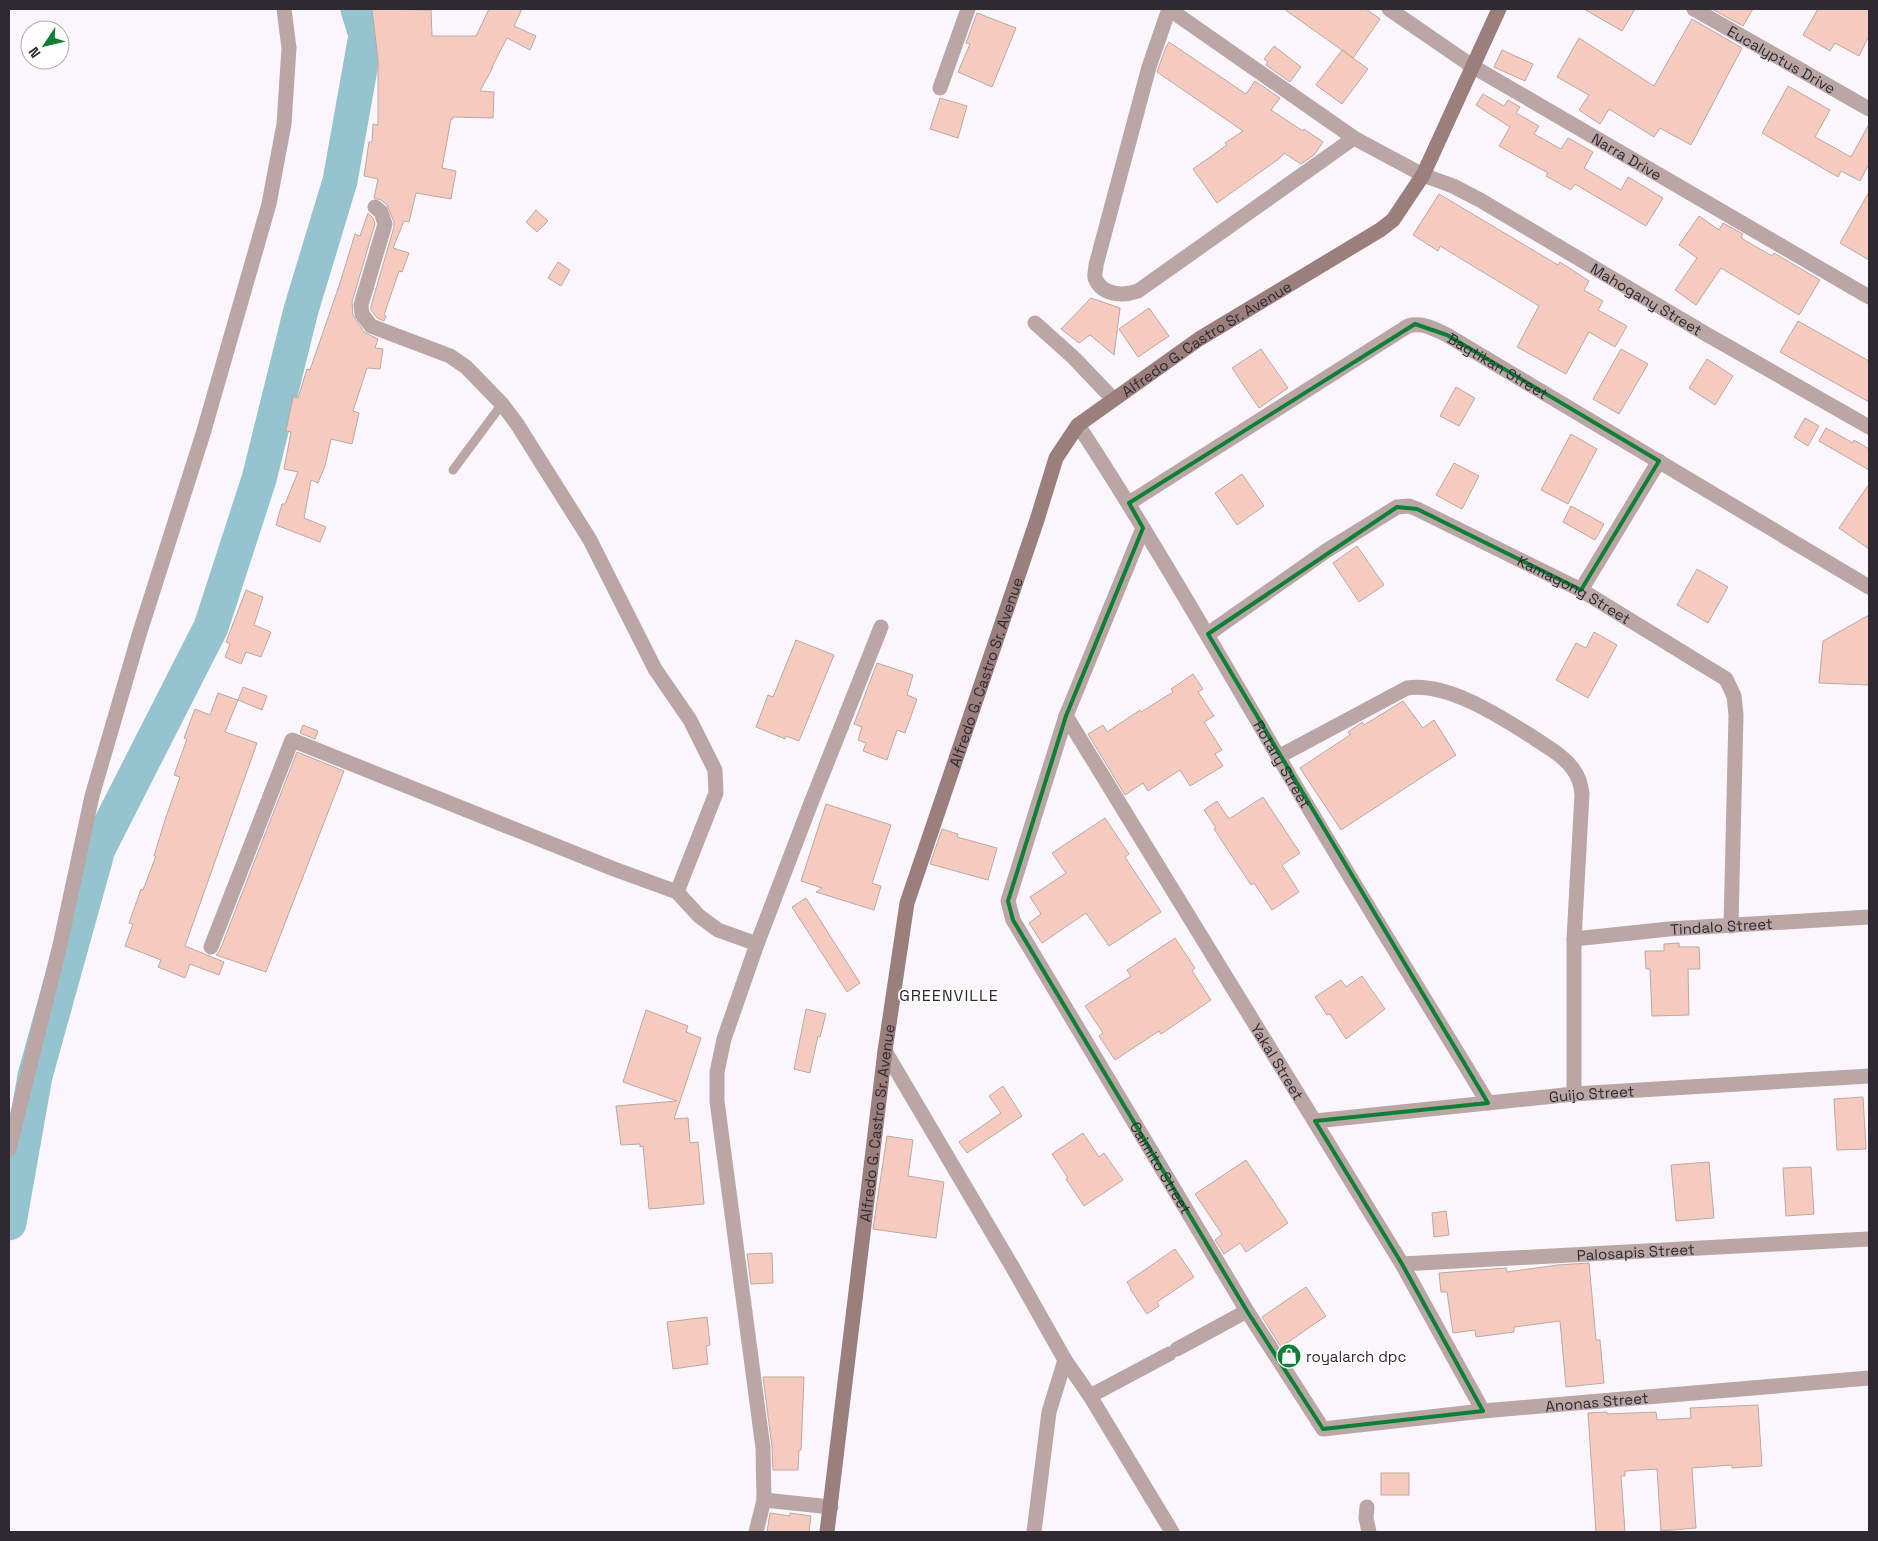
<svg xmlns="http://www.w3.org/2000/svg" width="1878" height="1541" viewBox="0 0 1878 1541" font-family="'Space Grotesk',sans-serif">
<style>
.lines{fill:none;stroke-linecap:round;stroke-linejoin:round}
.river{stroke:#95c3ce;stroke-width:35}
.building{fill:#f5cbbf;stroke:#bda8a2}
.lane{stroke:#baa7a5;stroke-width:9}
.street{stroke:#baa7a5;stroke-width:15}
.secondary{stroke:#9b7f7d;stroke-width:15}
.marked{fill:none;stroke:#0e7f36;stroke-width:4;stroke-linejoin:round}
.labels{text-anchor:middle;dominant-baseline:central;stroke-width:4;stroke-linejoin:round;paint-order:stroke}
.street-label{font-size:15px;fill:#2f2a31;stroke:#fff}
.poi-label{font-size:15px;fill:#2f2a31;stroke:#fff;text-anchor:start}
.neighbourhood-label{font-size:16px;letter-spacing:1px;fill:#2f2a31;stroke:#fff}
</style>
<rect width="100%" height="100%" fill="#fbf6fd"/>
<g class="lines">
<polyline class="river" points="9,1223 35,1076 98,849 211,627 259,479 301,310 340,181 366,35 358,9"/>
</g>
<g class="building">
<polygon points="372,9 431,10 432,36 476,36 489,9 522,9 514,26 536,36 530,50 507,38 492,67 493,67 480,91 494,92 493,118 453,117 453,119 451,119 442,168 456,171 451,199 416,193 409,222 404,221 393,248 409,253 402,272 399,271 384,315 386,316 384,321 377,318 371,310 371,306 394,227 394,222 387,205 381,200 374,198 378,179 364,176 369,142 372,142 373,124 378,125 378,60"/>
<polygon points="1284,9 1366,9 1380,19 1353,58"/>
<polygon points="1584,9 1635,9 1622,31"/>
<polygon points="1712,9 1753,9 1743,26"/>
<polygon points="1818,9 1869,9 1869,36 1859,56 1835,43 1830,51 1803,35"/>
<polygon points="977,13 1016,28 992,87 958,72 970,44 966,43"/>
<polygon points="1692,19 1742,48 1691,145 1660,128 1654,137 1609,109 1600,124 1579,110 1589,95 1557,77 1579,38 1654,86"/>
<polygon points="1169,42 1246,94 1255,81 1280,98 1271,110 1303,131 1304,129 1323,142 1314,155 1301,164 1284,153 1280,158 1217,203 1193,169 1227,145 1225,143 1243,131 1157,72 1166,47"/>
<polygon points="1274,46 1301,67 1290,82 1266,65 1268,62 1264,59"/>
<polygon points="1342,50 1368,69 1342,104 1316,85"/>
<polygon points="1502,50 1533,64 1525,81 1494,67"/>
<polygon points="1788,86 1830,110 1815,137 1851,157 1869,124 1869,164 1860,181 1841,171 1838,177 1762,133"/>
<polygon points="1483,94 1504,106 1508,100 1520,107 1516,113 1539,126 1534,134 1561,149 1568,138 1593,152 1584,168 1621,190 1628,177 1663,198 1646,226 1575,184 1571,190 1546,176 1548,173 1499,146 1510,127 1476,105"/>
<polygon points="940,98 967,106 958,138 930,129"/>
<polygon points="1869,192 1869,260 1840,243"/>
<polygon points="1439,194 1558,265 1560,262 1589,281 1584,290 1603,301 1598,310 1627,326 1615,347 1589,332 1566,374 1517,347 1539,306 1440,246 1438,251 1413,235"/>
<polygon points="536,210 548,221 537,232 526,222"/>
<polygon points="368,213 373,218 375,224 352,302 353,315 364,332 378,339 375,348 383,349 380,369 367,368 353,411 359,413 352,444 331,439 325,466 318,483 311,480 304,518 326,527 320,542 276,525 282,504 285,504 298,472 284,469 291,432 286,431 293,397 298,398 307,369 310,370 340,283 355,234 360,236"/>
<polygon points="1699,216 1719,230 1723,223 1743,234 1741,238 1772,256 1774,253 1820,280 1799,315 1721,268 1696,305 1675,290 1697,258 1679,245"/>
<polygon points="558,262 570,270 561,286 548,278"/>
<polygon points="1091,298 1120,308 1114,355 1090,335 1079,343 1061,329"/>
<polygon points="1149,308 1169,336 1138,357 1119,329"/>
<polygon points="1798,321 1869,361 1869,402 1780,352"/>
<polygon points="1261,349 1288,388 1259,408 1232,368"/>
<polygon points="1621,349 1648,364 1619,414 1593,399"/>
<polygon points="1707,359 1733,376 1715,405 1689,388"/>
<polygon points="1456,387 1475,398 1459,426 1440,416"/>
<polygon points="1805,418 1819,426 1808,446 1794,437"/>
<polygon points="1826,428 1853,443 1854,440 1869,449 1869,470 1819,441"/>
<polygon points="1571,434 1597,449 1568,504 1541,490"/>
<polygon points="1454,463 1479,476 1462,509 1436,495"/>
<polygon points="1242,474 1264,506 1237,525 1215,493"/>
<polygon points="1869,484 1869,549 1839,528"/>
<polygon points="1571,506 1604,524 1595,540 1563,522"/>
<polygon points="1357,546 1384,585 1359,602 1333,563"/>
<polygon points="1697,569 1728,587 1708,623 1677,605"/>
<polygon points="246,590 263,597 254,625 271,632 261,657 246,652 241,664 225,657 230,644 226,642"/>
<polygon points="1869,615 1869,685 1819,683 1823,641"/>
<polygon points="1594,632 1617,645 1588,698 1556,680 1576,643 1586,648"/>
<polygon points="796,640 834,655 799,741 786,736 785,739 756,727 768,695 773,697"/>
<polygon points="877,663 913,675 907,695 917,699 905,733 897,730 887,760 863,751 866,743 858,740 862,727 854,724"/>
<polygon points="1193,674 1203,689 1198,692 1214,716 1204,722 1222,750 1215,754 1223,766 1190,786 1180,770 1148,791 1143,783 1125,795 1088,734 1103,725 1107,732 1140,710 1141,712 1173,692 1171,689"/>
<polygon points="243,687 267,696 262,710 238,700"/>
<polygon points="218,693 238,700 225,732 257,743 185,946 224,962 219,975 190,964 185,978 158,967 161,960 125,946 133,924 129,923 141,889 143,890 156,856 154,856 165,820 180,777 174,775 187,739 184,738 195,709 210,715"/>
<polygon points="1403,701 1423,728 1434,720 1456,755 1341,830 1300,768 1350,735 1348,732 1361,723 1362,722 1364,725"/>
<polygon points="303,725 318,731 315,739 300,733"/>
<polygon points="297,752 344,771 266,972 216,955 220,950"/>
<polygon points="1263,797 1300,853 1282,865 1299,892 1272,910 1254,883 1251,885 1214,829 1216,828 1204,810 1217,801 1229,819"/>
<polygon points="826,804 891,825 872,883 881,886 874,910 816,892 822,888 801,881"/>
<polygon points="1105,818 1129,854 1125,857 1161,912 1109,946 1086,913 1042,943 1029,923 1041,914 1030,897 1066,873 1052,853"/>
<polygon points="942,829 958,834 957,837 997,848 988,880 930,864"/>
<polygon points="806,898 860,983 847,992 792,907"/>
<polygon points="1175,938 1195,968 1192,971 1211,1000 1161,1034 1159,1031 1115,1060 1099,1036 1103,1033 1085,1006 1131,976 1127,970"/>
<polygon points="1679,943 1679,947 1699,947 1700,969 1688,969 1689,1015 1652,1016 1650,969 1646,969 1645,951 1664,951 1664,944"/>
<polygon points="1362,976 1385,1009 1346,1039 1330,1014 1327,1015 1315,997 1341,980 1346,987"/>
<polygon points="806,1009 826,1014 820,1037 818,1036 810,1073 794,1069"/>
<polygon points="646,1010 688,1026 686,1032 701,1038 674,1119 688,1118 690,1143 698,1142 704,1204 649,1209 643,1146 640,1147 640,1144 621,1145 616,1106 677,1101 623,1082"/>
<polygon points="1003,1086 1022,1116 967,1153 959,1142 1001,1113 989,1096"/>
<polygon points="1863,1097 1866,1149 1837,1150 1834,1099"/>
<polygon points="1083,1133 1099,1157 1104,1153 1123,1180 1084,1206 1066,1179 1068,1178 1052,1154"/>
<polygon points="887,1136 913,1140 908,1176 944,1182 936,1238 873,1229"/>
<polygon points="1246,1160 1288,1223 1246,1252 1240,1243 1224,1254 1215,1240 1222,1234 1195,1194"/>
<polygon points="1709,1162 1714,1218 1676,1221 1671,1165"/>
<polygon points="1811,1167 1814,1214 1786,1216 1783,1168"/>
<polygon points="1446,1211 1449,1235 1434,1237 1432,1213"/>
<polygon points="1175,1249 1194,1277 1157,1302 1159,1306 1147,1314 1130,1289 1131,1288 1127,1282"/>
<polygon points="772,1253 773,1283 751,1284 747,1254"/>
<polygon points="1589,1263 1596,1340 1600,1340 1604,1383 1566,1387 1560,1321 1514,1327 1514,1332 1476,1337 1475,1330 1453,1333 1447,1292 1441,1292 1439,1273 1506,1268 1507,1272 1558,1265"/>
<polygon points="1306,1287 1326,1316 1281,1347 1262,1317"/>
<polygon points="707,1317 710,1345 706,1346 708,1364 673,1369 667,1322"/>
<polygon points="763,1377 804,1377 801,1450 799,1450 798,1470 773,1470 772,1447"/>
<polygon points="1758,1405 1762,1466 1732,1468 1732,1465 1692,1468 1696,1528 1661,1531 1657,1469 1625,1471 1625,1476 1621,1476 1625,1532 1596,1532 1588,1413 1607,1412 1607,1414 1656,1412 1657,1420 1691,1418 1690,1408"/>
<rect x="1381" y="1473" width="28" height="22"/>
<polygon points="770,1513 790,1516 790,1513 811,1516 809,1532 767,1532"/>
</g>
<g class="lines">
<polyline class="lane" points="453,470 502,404"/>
<g class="street">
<path id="s1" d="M 1169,9 L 1354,138 L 1423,175 L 1453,186 L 1480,200 L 1706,334 L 1869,427"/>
<path d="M 1169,9 L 1149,67 L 1096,265 C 1096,269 1094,275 1095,278 C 1102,296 1124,296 1138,291 L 1354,138"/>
<path id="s2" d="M 1389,9 L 1472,66 L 1869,297"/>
<path id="s3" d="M 1694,9 L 1869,109"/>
<polyline points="940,88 968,9"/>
<polyline points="375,207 381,212 385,224 361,305 362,314 371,326 450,356 466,367 502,404 517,424 590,540 655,669 690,720 715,770 716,793 677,892"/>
<polyline points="1035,323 1074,358 1113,399"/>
<path id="s4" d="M 1078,425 C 1149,533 1213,645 1278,756 C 1346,873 1418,987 1488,1103"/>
<path id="s5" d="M 1129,503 L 1408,326 C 1423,322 1434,329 1447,335 L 1869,587"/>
<path id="s6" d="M 1143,528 L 1066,716 L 1008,901 L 1013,920 L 1247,1311 L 1323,1429 L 1483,1411 L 1869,1378"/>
<polyline points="1581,590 1659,461"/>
<path id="s7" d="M 1208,634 L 1326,551 L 1397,507 L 1409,506 L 1417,509 L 1581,590 L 1726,679 L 1734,696 L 1736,715 L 1731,926"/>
<path id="s8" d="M 1066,716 L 1402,1264 L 1483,1411"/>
<path d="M 1278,757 L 1407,688 C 1448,682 1501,717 1534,738 C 1547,747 1563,755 1573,769 C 1579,777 1581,784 1582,794 L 1574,939 L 1574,1094"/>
<path id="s9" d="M 1574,939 L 1669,929 L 1869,917"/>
<polyline points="211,947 292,740 614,869 677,892 699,916 718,930 757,944"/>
<polyline points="885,1051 1013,1268 1065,1360 1090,1396 1172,1532"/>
<path id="s10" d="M 1315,1121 L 1574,1094 L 1869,1076"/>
<polyline points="9,1149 60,945 92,796 139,635 203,434 269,204 284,124 289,48 284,9"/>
<path id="s11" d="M 1402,1264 L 1869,1239"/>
<polyline points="1177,1349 1247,1311"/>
<polyline points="1090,1396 1169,1354"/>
<polyline points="764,1500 831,1507"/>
<polyline points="1367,1507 1366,1518 1369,1532"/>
<polyline points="756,1532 764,1500 763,1448 717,1101 717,1072 724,1039 757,944 809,808 881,627"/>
<polyline points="1034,1532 1049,1412 1065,1360"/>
</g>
<path class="secondary" id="s12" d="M 827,1532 L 885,1051 L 907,903 L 1037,520 L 1056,458 L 1078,425 L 1199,339 L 1380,230 L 1393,220 L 1423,175 L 1499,9"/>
</g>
<path class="marked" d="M 1415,324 L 1447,335 L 1659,461 L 1581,590 L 1417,509 L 1397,507 L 1208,634 L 1488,1103 L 1315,1121 L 1402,1264 L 1483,1411 L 1323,1429 L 1247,1311 L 1013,920 L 1008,901 L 1066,716 L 1143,528 L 1129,503 Z"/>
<defs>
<symbol id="shop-disc" viewBox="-11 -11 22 22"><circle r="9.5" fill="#0e7f36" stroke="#fff"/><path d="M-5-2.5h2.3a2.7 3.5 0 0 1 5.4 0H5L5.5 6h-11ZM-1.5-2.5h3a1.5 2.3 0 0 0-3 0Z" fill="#fff"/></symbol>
</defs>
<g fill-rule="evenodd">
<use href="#shop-disc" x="1275" y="1342" width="28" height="28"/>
</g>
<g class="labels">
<g class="street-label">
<text stroke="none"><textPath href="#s3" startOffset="101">Eucalyptus Drive</textPath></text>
<text stroke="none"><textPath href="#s2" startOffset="280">Narra Drive</textPath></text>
<text stroke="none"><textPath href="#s1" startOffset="560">Mahogany Street</textPath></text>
<text stroke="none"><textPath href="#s12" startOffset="1298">Alfredo G. Castro Sr. Avenue</textPath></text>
<text stroke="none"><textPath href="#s5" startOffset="431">Bagtikan Street</textPath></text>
<text stroke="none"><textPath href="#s7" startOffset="425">Kamagong Street</textPath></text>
<text stroke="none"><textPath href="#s12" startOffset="878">Alfredo G. Castro Sr. Avenue</textPath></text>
<text stroke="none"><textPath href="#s4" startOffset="396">Rotary Street</textPath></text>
<text stroke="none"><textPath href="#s9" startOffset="148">Tindalo Street</textPath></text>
<text stroke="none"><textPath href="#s8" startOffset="405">Yakal Street</textPath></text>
<text stroke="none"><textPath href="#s10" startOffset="278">Guijo Street</textPath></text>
<text stroke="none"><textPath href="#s12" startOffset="412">Alfredo G. Castro Sr. Avenue</textPath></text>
<text stroke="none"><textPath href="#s6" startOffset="705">Caimito Street</textPath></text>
<text stroke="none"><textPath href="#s11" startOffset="234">Palosapis Street</textPath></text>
<text stroke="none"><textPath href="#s6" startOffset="1288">Anonas Street</textPath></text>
</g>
<g class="poi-label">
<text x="1306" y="1356">royalarch dpc</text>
</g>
<g class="neighbourhood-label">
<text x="949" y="995">GREENVILLE</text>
</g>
</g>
<rect width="1878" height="1541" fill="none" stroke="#2f2a31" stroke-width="20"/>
<g transform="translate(45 45) rotate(235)"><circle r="24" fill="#ffffff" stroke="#acaaad"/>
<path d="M0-4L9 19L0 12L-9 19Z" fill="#0e7f36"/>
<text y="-8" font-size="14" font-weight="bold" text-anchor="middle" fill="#2f2a31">N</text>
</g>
</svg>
